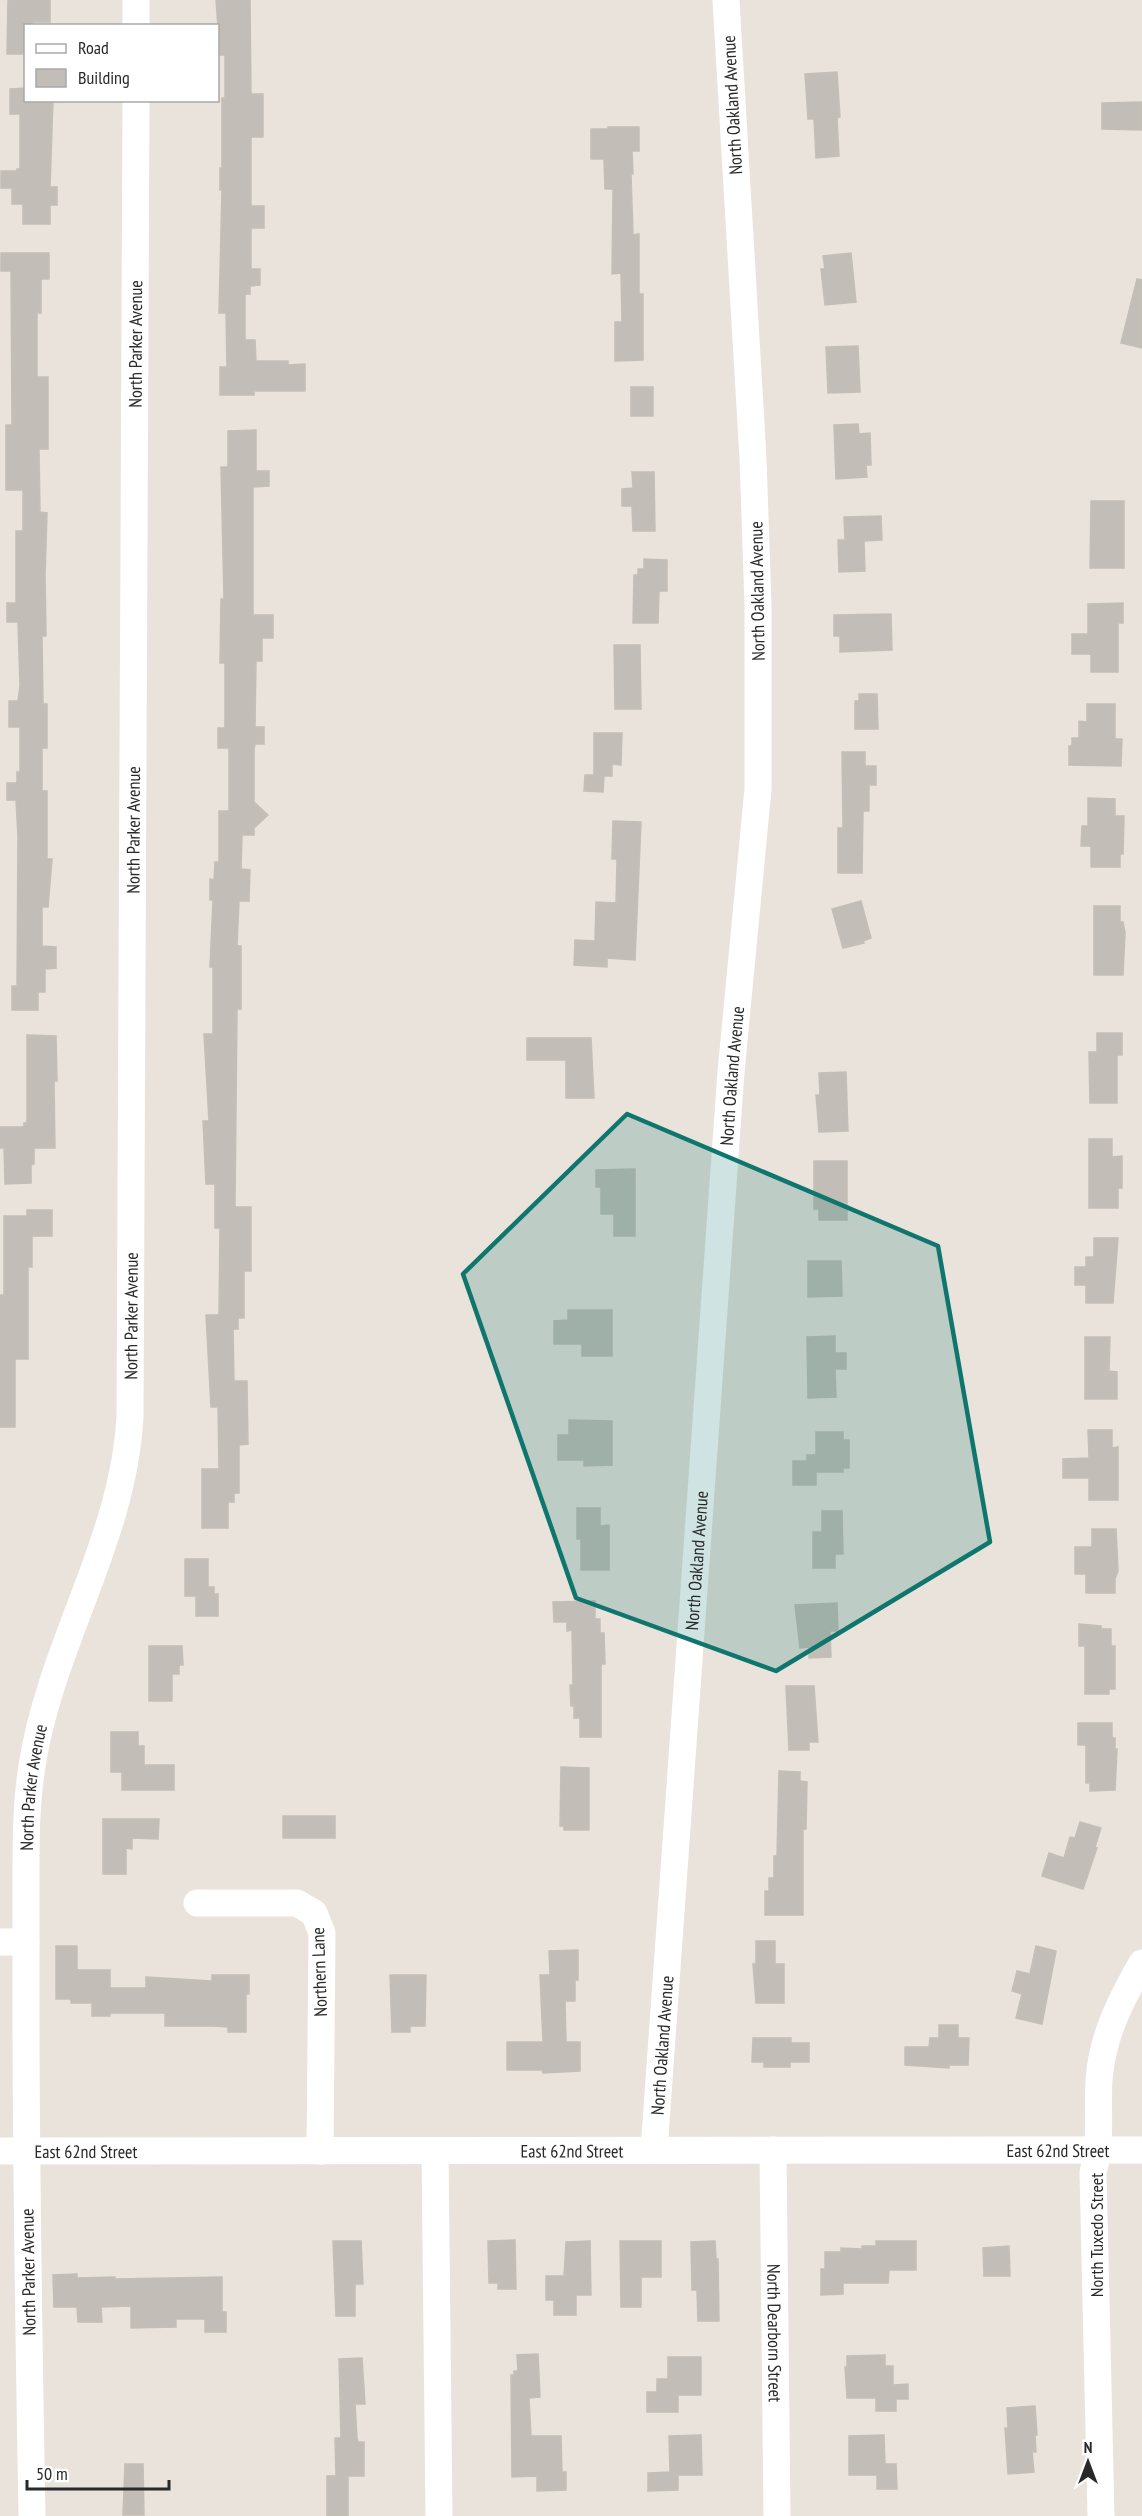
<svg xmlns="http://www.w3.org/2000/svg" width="1142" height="2516" viewBox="0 0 1142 2516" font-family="'PT Sans Narrow',sans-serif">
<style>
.building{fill:#c2beb7;stroke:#c4bfb6;stroke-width:1.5}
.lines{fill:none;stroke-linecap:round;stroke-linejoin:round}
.minor{stroke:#fff;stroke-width:27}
.marked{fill:#0f766e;fill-opacity:0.2;stroke:#0f766e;stroke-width:4.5;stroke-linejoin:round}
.labels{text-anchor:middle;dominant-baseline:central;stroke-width:5;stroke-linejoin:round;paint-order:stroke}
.street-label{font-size:18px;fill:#292929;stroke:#fff}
</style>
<rect width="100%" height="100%" fill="#e9e3dc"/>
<g class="building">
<polygon points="8,0 50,0 50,22 32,22 32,26 26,26 26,54 7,54"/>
<polygon points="216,0 250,0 251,94 263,94 263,137 251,137 251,206 264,206 264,228 251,228 251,269 260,269 260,285 250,286 250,294 245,294 245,340 255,340 256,361 288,361 288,365 305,364 305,391 254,391 254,395 220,395 220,367 227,367 226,313 219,313 222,190 220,190 220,168 222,168 222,98 225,98 225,55 220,55"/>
<polygon points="837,72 840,117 837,118 839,156 816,158 814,119 808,119 805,74"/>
<polygon points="26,88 26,100 53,100 50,187 57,187 57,205 50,205 50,224 23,224 23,204 12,204 12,188 1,188 1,171 17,171 17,169 20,169 20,114 10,114 10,89"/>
<polygon points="1142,102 1142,130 1102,129 1102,103"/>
<polygon points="608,127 639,127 639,151 632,151 633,174 631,174 633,235 639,234 639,294 643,294 643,360 615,361 615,322 622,322 621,273 612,274 613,189 605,189 604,159 591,159 591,129 608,129"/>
<polygon points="1,253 49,253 49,279 41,279 41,313 37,313 37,377 48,377 48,449 39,449 40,512 47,513 45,576 46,636 42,636 43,704 47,704 47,748 42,748 42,791 47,791 47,859 52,859 48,907 42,907 42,946 56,947 56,968 45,969 45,992 38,992 38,1010 12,1010 12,986 17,986 18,836 16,800 7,800 7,783 17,783 17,772 20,772 20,727 9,727 9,701 18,701 20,686 18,622 7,622 7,603 16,603 16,531 23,531 23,490 6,490 6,425 12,425 11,271 1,271"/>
<polygon points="851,253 856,302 825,305 821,269 825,269 823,256"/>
<polygon points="1137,279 1142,280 1142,348 1121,343"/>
<polygon points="858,346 860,392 828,393 826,347"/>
<rect x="631" y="387" width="22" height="29"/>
<polygon points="858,424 859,434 870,433 871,465 866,465 867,477 836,479 834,425"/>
<polygon points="256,430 256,471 269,471 269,486 253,487 253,615 273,615 273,638 262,638 262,661 256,661 255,727 264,727 264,744 255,744 254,749 254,802 268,815 254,828 254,835 242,835 241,869 250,870 249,901 239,901 237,946 241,946 241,1009 237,1009 235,1207 251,1207 251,1271 244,1271 244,1318 238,1318 238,1329 233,1329 234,1381 247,1381 248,1444 239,1445 239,1493 234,1493 234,1502 228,1502 228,1528 202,1528 202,1469 219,1469 218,1407 211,1407 206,1315 219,1315 220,1228 215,1228 215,1184 206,1184 203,1121 209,1121 204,1034 213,1034 213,967 210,967 213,900 210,900 210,879 214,880 215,862 219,862 219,811 229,811 229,748 218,748 218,728 225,728 225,663 220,663 221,599 224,599 221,467 228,467 228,431"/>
<polygon points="632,472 654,472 655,531 633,531 632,506 622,506 622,489 633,488"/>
<polygon points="1091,501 1124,501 1124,568 1090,568"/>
<polygon points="881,516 882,540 864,541 865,571 839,572 838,540 845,540 844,517"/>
<polygon points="644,559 667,560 667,591 659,591 658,623 633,623 634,575 638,575 638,569 644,569"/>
<polygon points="1123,603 1123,623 1118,623 1118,672 1091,672 1091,654 1072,654 1072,634 1088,634 1088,604"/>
<polygon points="891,614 892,650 840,652 840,636 834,636 834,615"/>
<polygon points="614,645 640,645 641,709 615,709"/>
<polygon points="859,694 877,694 878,729 855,729 855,701 859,701"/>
<polygon points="1087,704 1115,704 1115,739 1122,739 1121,766 1069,765 1069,746 1072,746 1072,738 1079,738 1079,721 1087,722"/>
<polygon points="594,733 622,733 621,765 612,764 612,776 604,776 603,792 584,791 585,775 594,775"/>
<polygon points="842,752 865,752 865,766 876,766 876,785 869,785 869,811 863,811 862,873 838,873 838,828 843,828"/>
<polygon points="1088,798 1115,799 1115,816 1124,816 1123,854 1120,854 1120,867 1091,867 1091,846 1081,846 1082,826 1088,826"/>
<polygon points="613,821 641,822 635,960 607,958 607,967 574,965 575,940 595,941 596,902 616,903 617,859 612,859"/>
<polygon points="861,901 871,938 863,941 864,943 843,948 832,909"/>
<polygon points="1094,906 1120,906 1120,922 1123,922 1125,933 1123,975 1094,975"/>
<polygon points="1097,1033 1122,1033 1122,1055 1117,1055 1117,1103 1090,1103 1089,1052 1097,1052"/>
<polygon points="27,1035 56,1036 57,1081 54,1081 55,1148 34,1148 34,1164 31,1165 31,1183 5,1184 4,1148 0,1148 0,1127 24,1127 24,1123 27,1123"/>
<polygon points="527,1038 591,1038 594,1098 566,1098 566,1060 527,1060"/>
<polygon points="846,1072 848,1131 819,1132 816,1095 820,1095 819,1073"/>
<polygon points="1089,1139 1112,1139 1112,1157 1122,1156 1122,1188 1118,1188 1118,1208 1089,1208"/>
<polygon points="814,1161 847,1161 847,1220 819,1220 819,1209 814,1209"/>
<polygon points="635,1169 635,1236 614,1236 614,1214 601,1214 601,1187 596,1187 596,1170"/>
<polygon points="27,1210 52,1210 52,1236 32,1236 32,1267 28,1267 28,1359 15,1359 15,1427 0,1427 0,1295 4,1295 4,1216 27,1216"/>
<polygon points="1094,1238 1118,1238 1113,1303 1086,1303 1086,1285 1075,1285 1075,1267 1086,1267 1086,1257 1094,1257"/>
<polygon points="808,1261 841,1261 842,1296 808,1297"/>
<polygon points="568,1310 612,1310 612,1356 582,1356 582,1344 554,1344 554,1321 568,1320"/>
<polygon points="835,1336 835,1353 846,1353 846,1369 835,1369 836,1397 808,1398 807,1337"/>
<polygon points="1085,1337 1110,1337 1109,1371 1117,1372 1117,1399 1085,1399"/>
<polygon points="569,1420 612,1421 612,1465 584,1466 584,1460 558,1460 558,1435 569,1435"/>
<polygon points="1088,1430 1112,1430 1112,1448 1118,1447 1118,1500 1089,1500 1089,1478 1063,1478 1063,1459 1089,1458"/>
<polygon points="816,1432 843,1432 843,1440 849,1440 849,1468 843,1468 843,1472 816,1472 816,1485 793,1485 793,1461 807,1461 807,1455 816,1455"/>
<polygon points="577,1508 600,1508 600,1526 609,1525 609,1570 581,1570 581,1539 577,1539"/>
<polygon points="822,1511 842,1511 843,1554 835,1554 835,1568 813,1568 813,1532 822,1532"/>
<polygon points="1092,1529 1116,1529 1118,1571 1115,1579 1115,1593 1086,1593 1086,1574 1075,1574 1075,1547 1092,1547"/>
<polygon points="185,1559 208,1559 208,1587 214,1587 214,1594 218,1594 218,1616 196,1616 196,1596 185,1596"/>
<polygon points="595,1601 595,1619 600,1619 600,1633 604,1633 605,1664 601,1664 601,1737 580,1737 580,1718 574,1718 574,1706 571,1706 570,1685 573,1685 572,1630 567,1631 567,1622 554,1622 553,1602"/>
<polygon points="837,1603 838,1631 830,1631 831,1657 809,1658 809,1647 800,1648 795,1605"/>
<polygon points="1079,1624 1101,1626 1101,1629 1111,1629 1111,1646 1115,1646 1115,1689 1109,1689 1109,1694 1085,1694 1085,1646 1079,1646"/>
<polygon points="149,1646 182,1646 183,1665 179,1665 179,1674 172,1674 172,1701 149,1701"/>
<polygon points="786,1686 814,1686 818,1742 809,1742 809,1750 789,1750"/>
<polygon points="1078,1723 1112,1723 1112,1738 1115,1738 1115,1749 1117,1749 1115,1790 1090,1791 1090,1783 1086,1783 1086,1745 1078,1745"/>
<polygon points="111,1732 138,1732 138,1746 144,1746 144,1765 174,1765 174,1790 122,1790 122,1772 111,1772"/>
<polygon points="561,1767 589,1768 589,1830 564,1830 564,1826 560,1826"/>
<polygon points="779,1771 800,1772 800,1781 807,1782 806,1829 803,1829 803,1915 765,1915 765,1891 769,1891 769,1878 774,1878 774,1856 777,1856"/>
<rect x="283" y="1816" width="52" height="22"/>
<polygon points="103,1819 159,1819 158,1839 132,1838 132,1849 126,1848 126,1874 103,1874"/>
<polygon points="1080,1822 1101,1828 1095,1847 1097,1848 1083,1889 1042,1876 1049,1853 1064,1858 1070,1837 1075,1838"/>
<polygon points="756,1941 775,1941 775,1964 784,1964 784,2003 756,2003 753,1964 756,1964"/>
<polygon points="56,1946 77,1946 77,1970 110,1970 110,1988 146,1988 146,1977 212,1981 212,1975 249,1975 249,1994 246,1994 246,2032 228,2032 228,2027 213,2026 165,2026 165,2013 110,2013 110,2016 92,2016 92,2003 71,2003 71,1999 56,1999"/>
<polygon points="1036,1946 1056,1951 1042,2024 1016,2018 1022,1994 1012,1991 1017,1971 1030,1974"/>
<polygon points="578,1950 578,1980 575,1980 575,2001 565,2001 566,2042 580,2042 580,2071 543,2073 542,2070 507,2070 507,2042 543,2042 540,1975 550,1975 549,1951"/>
<polygon points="390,1975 426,1975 425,2026 410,2026 410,2032 392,2032"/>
<polygon points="939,2025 958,2025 958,2038 969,2038 968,2065 949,2065 949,2068 905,2065 905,2047 929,2047 930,2038 939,2038"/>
<polygon points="753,2038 791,2038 791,2043 809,2043 809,2062 790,2062 790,2067 764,2067 764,2062 752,2062"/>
<polygon points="515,2240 516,2289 498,2289 498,2283 489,2283 488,2241"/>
<polygon points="333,2241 361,2241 363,2284 355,2284 355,2316 336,2316"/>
<polygon points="590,2241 591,2295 576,2295 576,2315 554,2315 554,2300 546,2300 546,2276 564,2276 566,2242"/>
<polygon points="620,2241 661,2241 661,2277 641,2277 641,2307 621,2307"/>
<polygon points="715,2241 716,2259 718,2259 719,2321 698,2321 697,2290 692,2290 691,2242"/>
<polygon points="876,2241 916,2241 916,2270 889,2270 888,2283 843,2283 843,2294 821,2295 821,2269 825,2269 825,2252 841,2252 841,2248 862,2249 862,2246 876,2246"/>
<polygon points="1009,2246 1010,2276 984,2276 983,2248"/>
<polygon points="77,2274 77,2278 115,2277 115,2279 222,2277 222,2312 226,2312 226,2332 205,2332 205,2319 176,2319 176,2327 131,2328 131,2306 101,2307 102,2322 78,2322 77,2307 54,2307 53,2275"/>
<polygon points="538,2354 540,2397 529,2398 531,2436 561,2436 562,2472 566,2472 566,2490 537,2491 537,2476 512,2477 511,2375 514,2375 514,2371 518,2371 517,2355"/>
<polygon points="885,2355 885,2366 893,2366 893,2385 908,2384 908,2399 896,2399 896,2411 876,2411 876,2398 847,2398 845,2367 847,2367 847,2356"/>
<polygon points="668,2357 701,2357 701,2395 678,2395 678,2412 647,2412 647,2392 657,2392 657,2379 668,2379"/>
<polygon points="362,2358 365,2404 355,2404 357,2438 358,2442 364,2442 364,2476 348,2476 348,2516 327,2516 327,2476 336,2476 335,2438 341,2438 339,2359"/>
<polygon points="1035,2406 1037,2435 1035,2435 1036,2452 1032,2452 1034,2472 1008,2474 1005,2428 1008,2428 1007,2408"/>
<polygon points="701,2435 702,2475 678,2475 678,2490 648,2491 648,2473 670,2472 669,2436"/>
<polygon points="884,2435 885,2464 896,2464 897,2489 877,2489 877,2475 849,2475 849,2436"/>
<polygon points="125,2464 143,2464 144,2515 123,2515"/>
</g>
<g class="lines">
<g class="minor">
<polyline points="136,26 136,0"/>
<polyline points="197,1903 297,1903 314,1913 322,1933 320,2151"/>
<polyline points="0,1942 26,1942"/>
<path id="s1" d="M 654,2150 L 731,1072 L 758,789 L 758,605 L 753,458 L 726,0"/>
<path id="s2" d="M 773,2150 L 777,2516"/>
<path id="s3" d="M 0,2151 L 1142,2150"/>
<polyline points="435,2151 439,2516"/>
<path id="s4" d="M 32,2516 C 29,2348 26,2180 26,2012 C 26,1967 26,1922 26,1878 C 26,1840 26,1803 32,1766 C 51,1643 123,1542 130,1417 L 136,100"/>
<path d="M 1101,2516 L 1093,2172 C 1102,2141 1097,2111 1099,2080 C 1102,2036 1121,2000 1142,1963"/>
</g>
</g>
<path class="marked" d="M 627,1114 L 938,1246 L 990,1542 L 776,1671 L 576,1598 L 463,1274 Z"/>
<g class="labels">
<g class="street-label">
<text transform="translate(732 105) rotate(-93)">North Oakland Avenue</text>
<text stroke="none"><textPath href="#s4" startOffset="2187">North Parker Avenue</textPath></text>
<text transform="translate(757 591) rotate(-91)">North Oakland Avenue</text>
<text stroke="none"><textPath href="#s4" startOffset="1701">North Parker Avenue</textPath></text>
<text stroke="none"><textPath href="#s1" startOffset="1077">North Oakland Avenue</textPath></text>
<text stroke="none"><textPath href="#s4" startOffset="1215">North Parker Avenue</textPath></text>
<text stroke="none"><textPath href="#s1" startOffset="591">North Oakland Avenue</textPath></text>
<text stroke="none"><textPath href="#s4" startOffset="729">North Parker Avenue</textPath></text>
<text transform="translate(319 1972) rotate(-92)">Northern Lane</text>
<text stroke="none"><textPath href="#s1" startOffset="105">North Oakland Avenue</textPath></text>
<text stroke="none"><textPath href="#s3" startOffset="572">East 62nd Street</textPath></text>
<text stroke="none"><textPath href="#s3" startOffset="1058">East 62nd Street</textPath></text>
<text stroke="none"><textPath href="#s3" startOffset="86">East 62nd Street</textPath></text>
<text transform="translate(1096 2235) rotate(-90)">North Tuxedo Street</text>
<text transform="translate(28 2272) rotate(-91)">North Parker Avenue</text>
<text stroke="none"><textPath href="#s2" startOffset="183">North Dearborn Street</textPath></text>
</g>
</g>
<rect x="24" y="24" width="195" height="78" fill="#ffffff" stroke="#a9a9a9" stroke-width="1.5"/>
<rect x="36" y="44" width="30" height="9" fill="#ffffff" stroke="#a9a9a9" stroke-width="1.5"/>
<text x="78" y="54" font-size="18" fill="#292929">Road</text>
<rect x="36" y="69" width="30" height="18" fill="#c2beb7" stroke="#a9a9a9" stroke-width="1.5"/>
<text x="78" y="84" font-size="18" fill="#292929">Building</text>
<g transform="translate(1088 2462)" stroke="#ffffff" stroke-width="4.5" paint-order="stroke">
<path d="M0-4.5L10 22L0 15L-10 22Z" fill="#292929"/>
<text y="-9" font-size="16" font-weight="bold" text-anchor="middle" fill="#292929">N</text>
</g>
<path d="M27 2480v9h142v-9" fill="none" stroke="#292929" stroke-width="3"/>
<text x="36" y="2480" font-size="18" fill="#292929" stroke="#ffffff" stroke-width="4.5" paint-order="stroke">50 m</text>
</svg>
